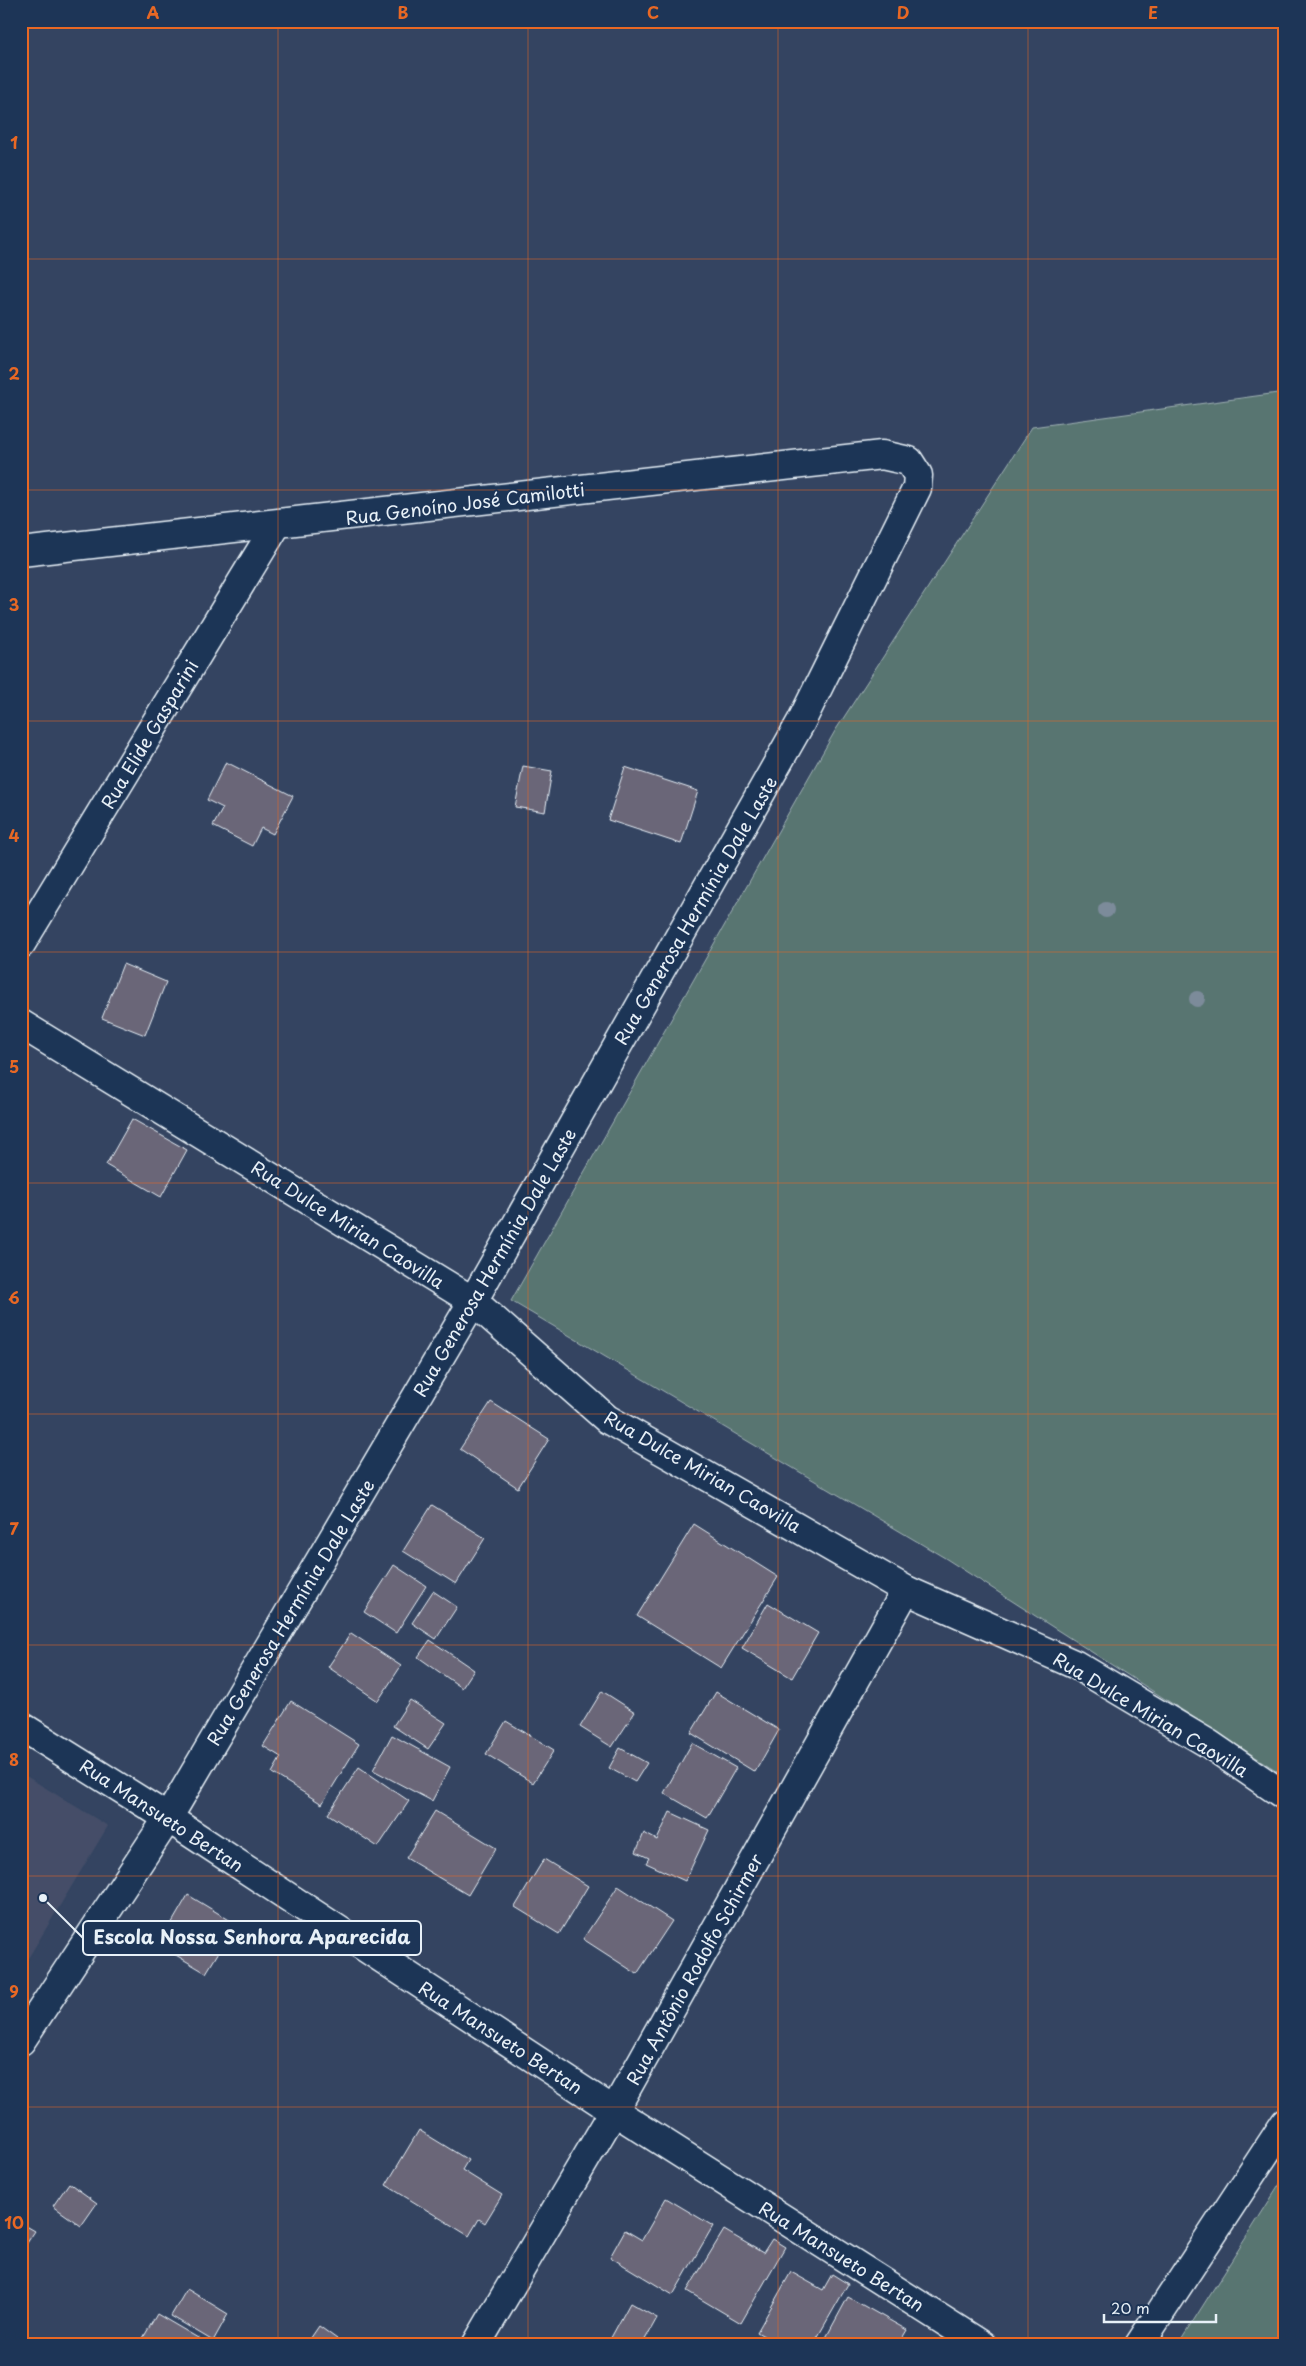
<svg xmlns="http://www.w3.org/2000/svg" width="1306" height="2366" viewBox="0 0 1306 2366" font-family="'Playpen Sans',sans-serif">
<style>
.built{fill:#444e68}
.green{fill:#587471;stroke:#a0b2b4}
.building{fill:#6b6678;stroke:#e8f1f8}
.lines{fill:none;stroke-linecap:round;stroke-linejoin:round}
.minor-casing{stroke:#e8f1f8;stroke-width:31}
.minor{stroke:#1d3557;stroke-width:28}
.tree{fill:#7c8b9a}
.grid{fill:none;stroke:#e86824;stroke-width:1;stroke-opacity:0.55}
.labels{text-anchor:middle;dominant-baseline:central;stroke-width:4;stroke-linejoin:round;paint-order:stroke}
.street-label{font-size:18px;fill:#e8f1f8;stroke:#1d3557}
.leader{fill:none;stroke:#e8f1f8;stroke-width:2}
.callout-dot{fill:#e8f1f8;stroke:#1d3557;stroke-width:2}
.callout{fill:#1d3557;stroke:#e8f1f8;stroke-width:2}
.callout-label{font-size:19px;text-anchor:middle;font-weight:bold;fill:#e8f1f8}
.neatline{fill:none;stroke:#e86824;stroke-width:2}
.grid-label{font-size:16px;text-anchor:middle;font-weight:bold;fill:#e86824}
</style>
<rect width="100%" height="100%" fill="#344461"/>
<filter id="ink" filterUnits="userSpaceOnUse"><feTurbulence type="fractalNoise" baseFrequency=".02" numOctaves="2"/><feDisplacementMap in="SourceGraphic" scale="10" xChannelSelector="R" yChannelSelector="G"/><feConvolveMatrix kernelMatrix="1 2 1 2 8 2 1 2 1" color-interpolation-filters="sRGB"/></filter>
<g filter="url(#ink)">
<polygon class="built" points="21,1773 108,1826 21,1970"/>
<g class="green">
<polygon points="1285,392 1285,1776 945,1558 511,1301 835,731 1032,427"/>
<polygon points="1285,2176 1285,2345 1178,2345"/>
</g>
<g class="building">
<polygon points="226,762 293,796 273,834 261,828 252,846 213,826 223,808 207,800"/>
<polygon points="523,766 552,771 545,812 515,807"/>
<polygon points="625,767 698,791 681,844 608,820"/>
<polygon points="123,964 166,982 145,1035 102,1018"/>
<polygon points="132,1119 187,1150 161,1197 106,1165"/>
<polygon points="491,1402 549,1439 518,1488 460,1449"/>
<polygon points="432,1505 485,1538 456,1584 403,1551"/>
<polygon points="694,1524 778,1577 721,1668 637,1616"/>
<polygon points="394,1565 426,1586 396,1633 364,1612"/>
<polygon points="433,1591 457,1607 436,1639 412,1623"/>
<polygon points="768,1603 818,1633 792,1678 742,1648"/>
<polygon points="351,1633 401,1666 378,1701 328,1667"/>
<polygon points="430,1640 474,1670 462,1688 418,1657"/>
<polygon points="602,1691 635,1712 612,1747 580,1727"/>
<polygon points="716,1692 779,1730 755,1772 691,1733"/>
<polygon points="410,1700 446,1723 428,1749 393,1726"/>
<polygon points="291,1701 359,1744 322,1804 272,1773 281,1757 263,1746"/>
<polygon points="506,1721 554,1750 533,1783 486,1754"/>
<polygon points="392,1735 450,1767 432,1801 373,1770"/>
<polygon points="692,1743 736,1768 707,1818 664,1793"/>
<polygon points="620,1748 647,1763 635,1782 609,1768"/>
<polygon points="359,1767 409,1801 378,1847 328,1814"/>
<polygon points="435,1811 496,1848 468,1895 406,1858"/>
<polygon points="670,1812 709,1830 685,1881 646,1863 649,1858 636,1852 644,1833 657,1840"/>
<polygon points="544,1859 588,1886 559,1934 515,1907"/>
<polygon points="618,1886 672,1921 637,1974 583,1939"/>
<polygon points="188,1895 236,1924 206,1973 159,1945"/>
<polygon points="419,2130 468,2160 462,2170 502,2195 485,2223 479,2219 469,2236 386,2185"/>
<polygon points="69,2183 97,2203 81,2226 53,2206"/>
<polygon points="666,2198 713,2226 673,2295 610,2257 625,2230 642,2240"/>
<polygon points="21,2223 35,2231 21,2252"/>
<polygon points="724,2230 763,2253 772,2239 785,2247 741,2323 687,2291"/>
<polygon points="791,2272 823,2290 832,2274 848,2284 813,2345 779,2345 757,2332"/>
<polygon points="187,2289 228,2314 213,2341 171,2316"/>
<polygon points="848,2297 907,2330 898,2345 822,2345"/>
<polygon points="630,2303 657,2318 642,2345 607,2345"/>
<polygon points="157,2314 210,2345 139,2345"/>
<polygon points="319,2326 337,2339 333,2345 306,2345"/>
</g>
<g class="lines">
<defs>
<g id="minor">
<polyline points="21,552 882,455 909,461 918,475 917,488 801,722 473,1301 168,1818 21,2041"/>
<polyline points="21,944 277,524"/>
<polyline points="21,1024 473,1301 607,1419 906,1590 1076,1665 1209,1744 1285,1796"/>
<polyline points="21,1726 168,1818 614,2111 982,2345"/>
<polyline points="476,2345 614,2111 906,1590"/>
<polyline points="1139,2345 1285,2123"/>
</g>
</defs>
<use href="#minor" class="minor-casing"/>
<use href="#minor" class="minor"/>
</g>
<g class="tree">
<circle cx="1106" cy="910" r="8"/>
<circle cx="1197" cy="999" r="8"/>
</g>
</g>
<path class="grid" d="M 278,21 L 278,2345M 528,21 L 528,2345M 778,21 L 778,2345M 1028,21 L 1028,2345M 21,259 L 1285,259M 21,490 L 1285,490M 21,721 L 1285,721M 21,952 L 1285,952M 21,1183 L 1285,1183M 21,1414 L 1285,1414M 21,1645 L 1285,1645M 21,1876 L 1285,1876M 21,2107 L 1285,2107"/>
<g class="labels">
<g class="street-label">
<text transform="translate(465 503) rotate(-7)">Rua Genoíno José Camilotti</text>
<text transform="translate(149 734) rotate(-59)">Rua Elide Gasparini</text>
<text transform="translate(695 910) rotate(-60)">Rua Generosa Hermínia Dale Laste</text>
<text transform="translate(348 1224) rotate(32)">Rua Dulce Mirian Caovilla</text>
<text transform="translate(494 1262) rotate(-60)">Rua Generosa Hermínia Dale Laste</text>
<text transform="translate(703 1471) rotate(30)">Rua Dulce Mirian Caovilla</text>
<text transform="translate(290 1612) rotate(-59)">Rua Generosa Hermínia Dale Laste</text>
<text transform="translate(1151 1714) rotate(31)">Rua Dulce Mirian Caovilla</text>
<text transform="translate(162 1815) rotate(33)">Rua Mansueto Bertan</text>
<text transform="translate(694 1969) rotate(-61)">Rua Antônio Rodolfo Schirmer</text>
<text transform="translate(501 2037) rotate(33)">Rua Mansueto Bertan</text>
<text transform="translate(842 2256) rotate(32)">Rua Mansueto Bertan</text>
</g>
</g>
<path class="leader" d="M43 1898L83 1938"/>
<circle class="callout-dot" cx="43" cy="1898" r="5"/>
<rect class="callout" x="83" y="1921" width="338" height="34" rx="5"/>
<g class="callout-label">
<text x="252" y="1944">Escola Nossa Senhora Aparecida</text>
</g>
<rect width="1306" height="2366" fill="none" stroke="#1d3557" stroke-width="55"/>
<path d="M1104 2314v8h112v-8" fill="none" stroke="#e8f1f8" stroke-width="2.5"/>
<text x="1111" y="2314" font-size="15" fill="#e8f1f8" stroke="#1d3557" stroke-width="4" paint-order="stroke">20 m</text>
<rect x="28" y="28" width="1250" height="2310" class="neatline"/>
<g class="grid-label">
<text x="153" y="19">A</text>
<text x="403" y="19">B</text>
<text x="653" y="19">C</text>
<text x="903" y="19">D</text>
<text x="1153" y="19">E</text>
<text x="14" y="149">1</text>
<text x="14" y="380">2</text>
<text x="14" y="611">3</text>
<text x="14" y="842">4</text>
<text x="14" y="1073">5</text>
<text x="14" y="1304">6</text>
<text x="14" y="1535">7</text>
<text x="14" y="1766">8</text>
<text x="14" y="1998">9</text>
<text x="14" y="2229">10</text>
</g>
</svg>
